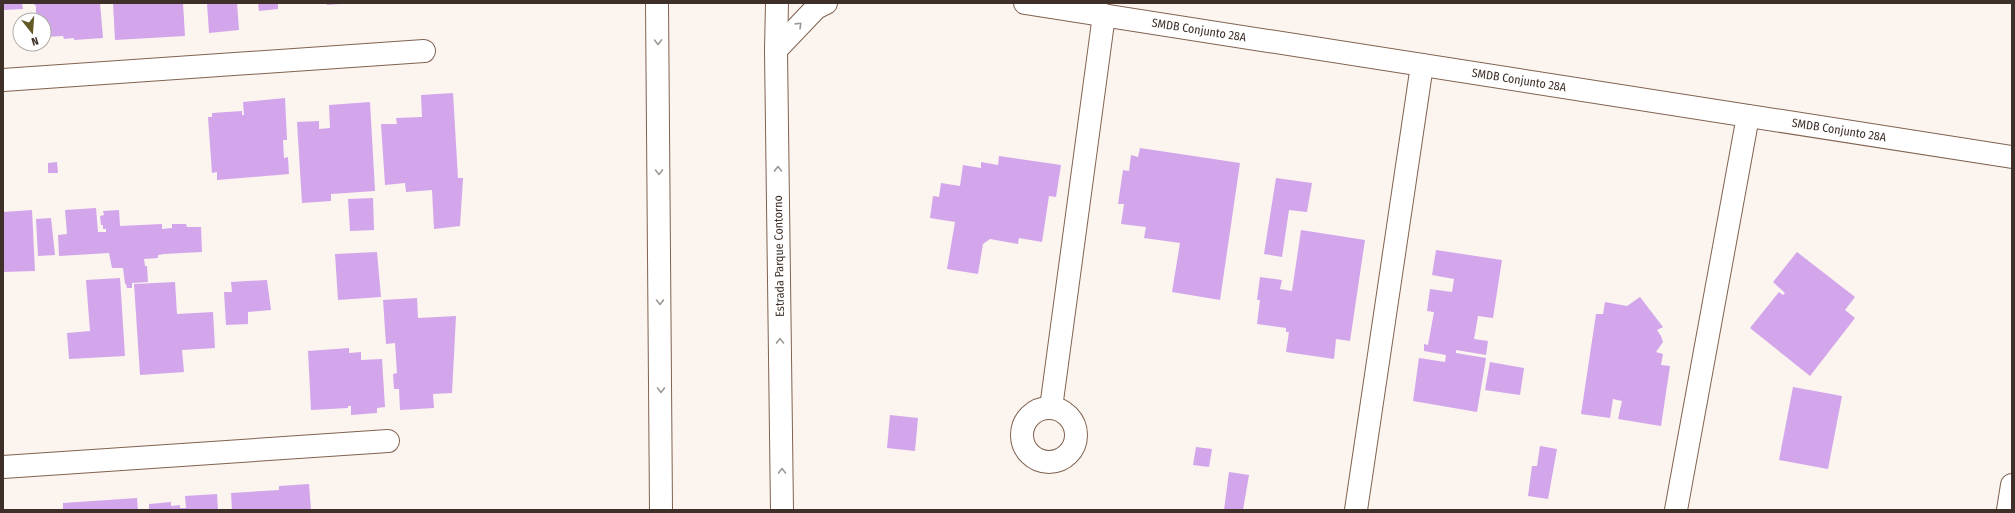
<svg xmlns="http://www.w3.org/2000/svg" width="2015" height="513" viewBox="0 0 2015 513" font-family="'Fira Sans Condensed',sans-serif">
<style>
.building{fill:#d3a6eb}
.lines{fill:none;stroke-linecap:round;stroke-linejoin:round}
.minor-casing{stroke:#81624f;stroke-width:24}
.highway-casing{stroke:#81624f;stroke-width:24}
.minor{stroke:#fff;stroke-width:22}
.highway{stroke:#fff;stroke-width:22}
.oneway{stroke:#9e9894}
.labels{text-anchor:middle;dominant-baseline:central;stroke-width:3.5;stroke-linejoin:round;paint-order:stroke}
.street-label{font-size:12px;fill:#3e3028;stroke:#fff}
</style>
<rect width="100%" height="100%" fill="#fbf4ef"/>
<g class="building">
<polygon points="4,3 22,3 23,9 4,10"/>
<polygon points="32,3 100,3 103,38 74,40 74,38 64,39 63,36 44,37 44,20 36,20 36,6"/>
<polygon points="113,3 183,3 185,36 115,40"/>
<polygon points="207,3 237,3 239,30 209,33"/>
<polygon points="258,3 278,3 278,9 259,11"/>
<polygon points="327,3 340,3 340,4 327,5"/>
<polygon points="453,93 458,178 463,178 460,226 434,229 432,190 406,192 405,183 385,185 381,124 397,124 396,118 422,117 421,95"/>
<polygon points="285,98 287,140 283,140 284,158 288,157 289,174 217,180 217,172 212,173 208,117 212,117 212,113 242,111 242,115 244,115 243,102"/>
<polygon points="370,102 375,191 331,194 331,201 302,203 297,122 319,121 319,129 330,128 329,105"/>
<polygon points="1140,148 1240,163 1220,300 1172,292 1180,243 1144,238 1146,227 1121,224 1124,204 1118,204 1123,170 1129,171 1131,155 1138,157"/>
<polygon points="999,156 1061,165 1056,197 1049,196 1042,242 1019,238 1018,244 990,239 983,244 978,274 947,269 955,222 930,218 933,196 939,197 941,183 960,186 963,165 981,168 981,162 998,165"/>
<polygon points="57,162 58,173 48,173 48,163"/>
<polygon points="1276,178 1312,183 1307,212 1289,210 1282,257 1264,254"/>
<polygon points="373,198 374,230 350,231 348,199"/>
<polygon points="96,208 98,232 106,232 106,229 103,229 103,225 101,225 100,216 104,215 103,211 119,210 120,226 162,224 162,229 172,228 172,224 186,224 187,227 201,227 202,252 164,254 158,255 158,258 144,259 145,266 147,266 148,282 132,283 132,288 127,288 126,284 125,284 123,268 112,268 109,253 59,256 58,235 67,234 65,210"/>
<polygon points="32,210 35,271 3,272 3,212"/>
<polygon points="51,218 55,255 38,256 36,219"/>
<polygon points="1301,230 1365,240 1350,341 1336,339 1334,359 1286,352 1289,332 1286,332 1286,328 1257,324 1260,300 1257,300 1260,277 1282,280 1280,289 1292,291"/>
<polygon points="1436,250 1502,260 1493,318 1478,316 1474,339 1488,341 1486,355 1456,350 1456,353 1486,358 1477,412 1413,401 1419,358 1445,362 1446,355 1424,351 1424,344 1428,345 1434,312 1427,311 1430,289 1452,292 1454,279 1432,275"/>
<polygon points="377,252 381,297 338,300 335,254"/>
<polygon points="1797,252 1855,297 1845,310 1855,318 1810,376 1750,328 1779,292 1783,295 1785,293 1773,282"/>
<polygon points="120,278 125,356 69,359 67,333 90,331 86,280"/>
<polygon points="267,280 271,310 248,312 248,324 226,325 224,292 232,292 231,282"/>
<polygon points="175,282 177,314 213,312 215,348 182,350 184,372 140,375 134,284"/>
<polygon points="1640,297 1663,327 1657,330 1661,336 1663,342 1656,352 1663,354 1661,365 1670,366 1661,426 1618,419 1622,401 1613,399 1610,418 1581,414 1596,314 1603,314 1605,302 1627,306"/>
<polygon points="417,298 418,318 456,316 452,393 433,394 434,408 400,410 399,389 394,389 393,374 397,373 395,343 386,344 383,300"/>
<polygon points="349,348 349,353 361,352 361,360 382,359 385,407 377,408 377,413 351,415 351,406 348,406 348,408 311,410 308,351"/>
<polygon points="1490,362 1524,368 1520,395 1485,390"/>
<polygon points="1793,387 1842,396 1828,469 1779,460"/>
<polygon points="890,415 918,418 915,451 887,448"/>
<polygon points="1540,446 1557,449 1548,499 1528,496 1532,466 1537,466"/>
<polygon points="1196,447 1212,449 1209,467 1193,465"/>
<polygon points="1229,472 1249,475 1243,510 1224,510"/>
<polygon points="309,484 311,510 232,510 231,493 279,490 279,486"/>
<polygon points="217,494 218,510 149,510 149,504 171,502 171,506 180,505 180,508 186,508 185,496"/>
<polygon points="137,498 138,510 63,510 63,503"/>
</g>
<g class="lines">
<defs>
<g id="minor">
<polyline points="1025,3 2012,157"/>
<polyline points="776,50 816,8 826,3"/>
<polyline points="3,80 424,51"/>
<polyline points="1051,408 1104,15"/>
<circle cx="1049" cy="435" r="27"/>
<polyline points="3,467 388,441"/>
<polyline points="1356,510 1422,65"/>
<polyline points="1676,510 1748,116"/>
<polyline points="2008,510 2012,485"/>
</g>
<g id="highway">
<polyline points="657,3 661,510"/>
<polyline points="777,3 776,50 782,510"/>
</g>
</defs>
<use href="#minor" class="minor-casing"/>
<use href="#highway" class="highway-casing"/>
<use href="#minor" class="minor"/>
<use href="#highway" class="highway"/>
</g>
<defs><path id="oneway-chevron" d="M-2-3.5L2.5 0L-2 3.5" fill="none" stroke-width="1.6" stroke-linecap="round" stroke-linejoin="round"/></defs>
<g class="oneway">
<use href="#oneway-chevron" transform="translate(799 25) rotate(-44)"/>
<use href="#oneway-chevron" transform="translate(658 42) rotate(89)"/>
<use href="#oneway-chevron" transform="translate(778 169) rotate(-91)"/>
<use href="#oneway-chevron" transform="translate(659 172) rotate(89)"/>
<use href="#oneway-chevron" transform="translate(660 302) rotate(89)"/>
<use href="#oneway-chevron" transform="translate(780 341) rotate(-91)"/>
<use href="#oneway-chevron" transform="translate(661 390) rotate(90)"/>
<use href="#oneway-chevron" transform="translate(782 471) rotate(-91)"/>
</g>
<g class="labels">
<g class="street-label">
<text transform="translate(1199 30) rotate(9)">SMDB Conjunto 28A</text>
<text transform="translate(1519 80) rotate(9)">SMDB Conjunto 28A</text>
<text transform="translate(1839 130) rotate(9)">SMDB Conjunto 28A</text>
<text transform="translate(779 256) rotate(-91)">Estrada Parque Contorno</text>
</g>
</g>
<rect width="2015" height="513" fill="none" stroke="#3e3028" stroke-width="8"/>
<g transform="translate(32 32) rotate(163)"><circle r="19" fill="#ffffff" stroke="#b2aca9"/>
<path d="M0-3L7 15L0 10L-7 15Z" fill="#635925"/>
<text y="-6" font-size="11" font-weight="bold" text-anchor="middle" fill="#3e3028">N</text>
</g>
</svg>
